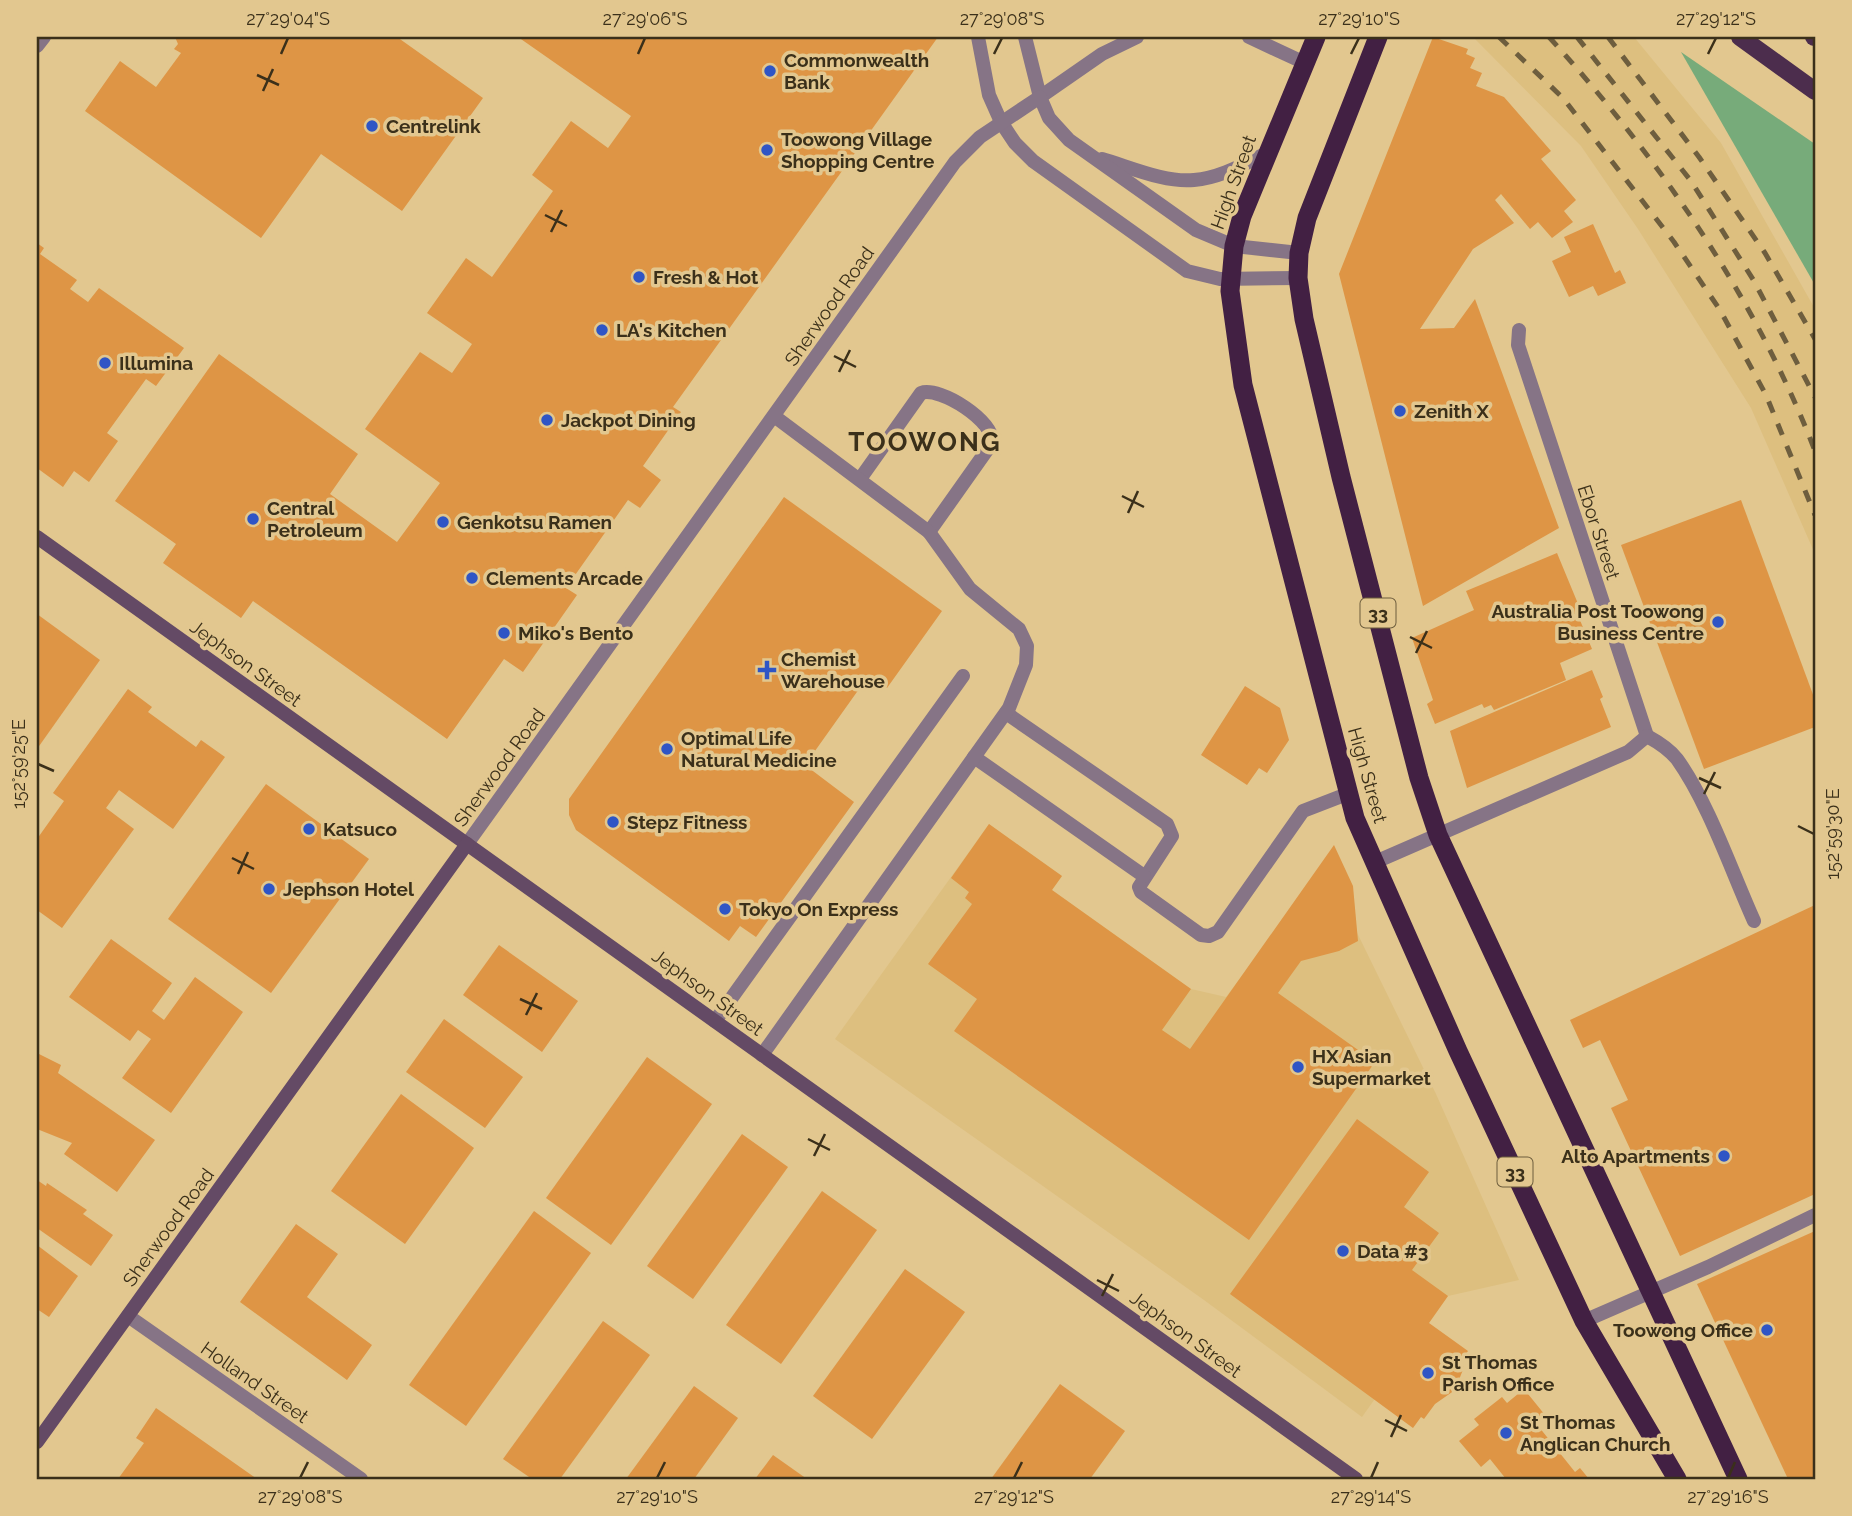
<svg xmlns="http://www.w3.org/2000/svg" width="1852" height="1516" viewBox="0 0 1852 1516" font-family="Raleway,sans-serif">
<style>
.built{fill:#ddbf7f}
.green{fill:#77ab7a}
.building{fill:#de9545}
.lines{fill:none;stroke-linecap:round;stroke-linejoin:round}
.service{stroke:#867486;stroke-width:14}
.minor{stroke:#867486;stroke-width:14}
.tertiary{stroke:#867486;stroke-width:14}
.secondary{stroke:#644a65;stroke-width:14}
.primary{stroke:#4c2d4d;stroke-width:18}
.trunk{stroke:#422043;stroke-width:19}
.rail{stroke:#6e5e3e;stroke-width:5;stroke-dasharray:12 12;stroke-linecap:butt}
.ticks{fill:none;stroke:#3b301a;stroke-width:2.5}
.poi-dot{fill:#2f55c5;stroke:#e2c78f;stroke-width:2.5}
.labels{text-anchor:middle;dominant-baseline:central;stroke-width:7;stroke-linejoin:round;paint-order:stroke}
.shield{fill:#e2c78f;stroke:#6d5d3d;stroke-width:2}
.shield-label{font-size:18px;font-weight:bold;fill:#3b301a}
.poi-label{font-size:19px;font-weight:bold;fill:#3b301a;stroke:#e2c78f;text-anchor:start}
.street-label{font-size:19px;fill:#3b301a;stroke:#e2c78f}
.district-label{font-size:26px;font-weight:bold;letter-spacing:2px;fill:#3b301a;stroke:#e2c78f}
.neatline{fill:none;stroke:#3b301a;stroke-width:2.5}
.ticks-label{font-size:18px;text-anchor:middle;fill:#3b301a}
</style>
<rect width="100%" height="100%" fill="#e2c78f"/>
<g class="built">
<polygon points="1473,37 1634,37 1721,143 1815,309 1815,554 1751,408 1638,229 1581,146"/>
<polygon points="989,824 1062,876 1052,890 1191,989 1226,997 1259,953 1342,902 1436,1094 1519,1280 1448,1296 1362,1417 1204,1300 835,1039"/>
</g>
<polygon class="green" points="1681,52 1815,144 1815,285"/>
<g class="building">
<polygon points="175,37 397,37 483,98 402,211 321,154 261,238 85,111 120,61 156,87 181,53 174,49 178,44"/>
<polygon points="518,37 938,37 673,407 681,412 643,466 661,480 640,508 628,500 566,588 577,595 523,672 504,659 447,739 253,601 241,618 163,563 176,544 115,501 219,354 358,454 330,494 397,542 440,483 365,429 420,352 452,373 472,344 427,313 466,258 492,277 553,191 532,175 571,121 608,148 631,116"/>
<polygon points="1433,37 1468,49 1466,54 1475,58 1470,68 1482,73 1476,86 1504,97 1551,151 1541,159 1576,200 1564,211 1573,222 1552,238 1538,222 1530,229 1501,194 1495,200 1514,223 1473,249 1420,329 1454,328 1475,299 1559,528 1423,606 1339,274"/>
<polygon points="1593,224 1615,273 1620,270 1626,283 1598,296 1593,286 1569,297 1552,261 1571,252 1564,237"/>
<polygon points="37,243 44,248 40,254 77,280 70,289 88,302 99,288 184,348 156,386 146,379 107,433 118,441 89,482 74,471 63,487 37,468"/>
<polygon points="784,497 942,611 887,688 869,675 805,765 854,802 756,937 740,926 729,941 576,830 569,815 569,799"/>
<polygon points="1741,500 1815,700 1815,727 1704,769 1621,545"/>
<polygon points="1557,553 1581,611 1577,613 1592,649 1560,663 1566,680 1494,710 1491,705 1484,708 1482,704 1435,724 1427,704 1433,700 1412,638 1474,610 1466,591"/>
<polygon points="37,614 100,660 37,749"/>
<polygon points="1592,670 1603,697 1600,699 1611,727 1467,788 1450,731"/>
<polygon points="1245,686 1280,708 1289,740 1267,773 1259,768 1247,785 1201,755"/>
<polygon points="128,689 152,707 148,712 196,747 201,740 225,757 173,829 119,790 106,808 134,829 62,928 37,910 37,839 64,801 53,793"/>
<polygon points="266,784 369,859 271,993 168,919"/>
<polygon points="989,824 1062,876 1052,890 1191,989 1162,1030 1190,1049 1334,845 1353,886 1358,941 1339,951 1301,961 1278,993 1375,1062 1249,1240 954,1031 977,999 928,964 972,904 965,898 969,892 951,878"/>
<polygon points="1815,905 1815,1194 1680,1256 1611,1108 1628,1100 1600,1040 1583,1048 1570,1020"/>
<polygon points="111,939 172,983 152,1011 164,1020 195,977 243,1012 171,1113 122,1078 151,1039 138,1030 130,1041 69,997"/>
<polygon points="499,945 578,1001 542,1052 463,995"/>
<polygon points="444,1019 523,1077 485,1128 406,1072"/>
<polygon points="37,1053 61,1065 58,1073 155,1140 117,1192 64,1154 72,1143 37,1129"/>
<polygon points="647,1057 712,1104 611,1245 546,1198"/>
<polygon points="401,1094 474,1148 405,1244 331,1191"/>
<polygon points="1357,1119 1429,1172 1404,1207 1439,1233 1412,1270 1448,1296 1429,1323 1468,1351 1459,1364 1464,1367 1455,1390 1435,1404 1424,1419 1421,1417 1413,1428 1230,1294"/>
<polygon points="742,1134 788,1167 693,1299 647,1266"/>
<polygon points="37,1180 46,1186 47,1183 87,1210 83,1214 113,1235 91,1266 37,1228"/>
<polygon points="822,1191 877,1230 781,1364 726,1325"/>
<polygon points="534,1211 591,1253 466,1426 409,1385"/>
<polygon points="296,1224 338,1254 307,1297 372,1345 347,1380 240,1302"/>
<polygon points="1815,1231 1815,1479 1788,1479 1697,1284"/>
<polygon points="37,1245 78,1276 49,1317 37,1309"/>
<polygon points="905,1269 965,1312 872,1439 813,1396"/>
<polygon points="603,1321 650,1355 560,1479 532,1479 503,1459"/>
<polygon points="1060,1384 1125,1431 1090,1479 991,1479"/>
<polygon points="694,1386 738,1418 694,1479 626,1479"/>
<polygon points="1524,1389 1545,1415 1535,1422 1575,1472 1580,1468 1589,1479 1506,1479 1490,1459 1481,1467 1459,1441 1479,1425 1474,1419 1502,1397 1507,1403"/>
<polygon points="156,1408 257,1479 118,1479 144,1443 136,1438"/>
<polygon points="773,1455 807,1479 755,1479"/>
</g>
<g class="lines">
<g class="service">
<polyline points="978,37 989,95 1001,122"/>
<polyline points="1025,37 1040,97 1102,54 1137,37"/>
<polyline points="1249,37 1305,63"/>
<polyline points="1519,330 1518,345 1647,736"/>
<path d="M 860,479 L 921,393 C 940,386 996,422 992,443 L 929,532"/>
<polyline points="1006,713 1167,824 1172,836 1139,887 1141,892 1201,935 1209,936 1218,932 1303,811 1347,794"/>
<path d="M 1647,736 C 1658,742 1669,749 1677,759 C 1709,804 1731,870 1754,921"/>
<polyline points="974,757 1144,876"/>
<polyline points="1373,863 1628,752 1647,736"/>
<polyline points="715,1021 963,676"/>
<polyline points="762,1055 1009,708 1026,665 1027,646 1019,629 970,589 929,532 774,416"/>
<polyline points="1584,1321 1708,1267 1815,1215"/>
</g>
<polyline class="minor" points="128,1316 361,1479"/>
<g class="tertiary">
<polyline points="37,46 44,37"/>
<polyline points="1001,122 1015,143 1033,161 1187,271 1220,279 1298,278"/>
<path d="M 1102,159 C 1130,167 1165,183 1194,180 C 1220,178 1244,164 1267,153"/>
<polyline points="467,844 955,162 980,137 1040,97 1049,118 1069,140 1196,230 1234,246 1299,253"/>
</g>
<g class="secondary">
<polyline points="37,537 1356,1479"/>
<polyline points="37,1442 467,844"/>
</g>
<g class="primary">
<polyline points="1740,37 1815,91"/>
<polyline points="1814,37 1815,37"/>
</g>
<g class="trunk">
<polyline points="1316,37 1242,216 1234,246 1230,291 1243,385 1355,818 1458,1051 1584,1321 1677,1479"/>
<polyline points="1378,37 1307,218 1299,253 1298,278 1304,319 1341,477 1419,778 1438,835 1738,1479"/>
</g>
<g class="rail">
<polyline points="1499,37 1563,98 1674,242 1720,310 1766,395 1815,515"/>
<path d="M 1549,37 C 1659,158 1756,298 1815,451"/>
<polyline points="1577,37 1691,181 1754,281 1815,397"/>
<polyline points="1608,37 1699,157 1765,253 1815,339"/>
</g>
</g>
<path class="ticks" d="M 281,54 L 288,38M 638,54 L 645,38M 994,54 L 1002,38M 1351,54 L 1359,38M 1708,54 L 1716,38M 257,75 L 279,85M 263,91 L 273,69M 545,215 L 567,226M 551,232 L 562,210M 834,356 L 856,367M 839,372 L 850,350M 1122,496 L 1144,507M 1128,513 L 1138,491M 1410,637 L 1432,648M 1416,653 L 1427,631M 38,764 L 54,771M 1699,778 L 1721,788M 1704,794 L 1715,772M 1798,826 L 1814,834M 232,858 L 254,869M 238,874 L 248,852M 520,999 L 542,1009M 526,1015 L 537,993M 808,1139 L 830,1150M 814,1156 L 825,1134M 1097,1280 L 1119,1291M 1102,1296 L 1113,1274M 1385,1420 L 1407,1431M 1391,1437 L 1401,1415M 300,1478 L 308,1462M 657,1478 L 665,1462M 1014,1478 L 1022,1462M 1371,1478 L 1378,1462M 1728,1478 L 1735,1462"/>
<g class="poi-dot">
<circle cx="770" cy="71" r="7"/>
<circle cx="372" cy="126" r="7"/>
<circle cx="767" cy="150" r="7"/>
<circle cx="639" cy="277" r="7"/>
<circle cx="602" cy="330" r="7"/>
<circle cx="105" cy="363" r="7"/>
<circle cx="1400" cy="411" r="7"/>
<circle cx="547" cy="420" r="7"/>
<circle cx="253" cy="519" r="7"/>
<circle cx="443" cy="522" r="7"/>
<circle cx="472" cy="578" r="7"/>
<circle cx="1718" cy="622" r="7"/>
<circle cx="504" cy="633" r="7"/>
<path d="M763.5 659.5h7v7h7v7h-7v7h-7v-7h-7v-7h7z"/>
<circle cx="667" cy="749" r="7"/>
<circle cx="613" cy="822" r="7"/>
<circle cx="309" cy="829" r="7"/>
<circle cx="269" cy="889" r="7"/>
<circle cx="725" cy="909" r="7"/>
<circle cx="1298" cy="1067" r="7"/>
<circle cx="1724" cy="1156" r="7"/>
<circle cx="1343" cy="1251" r="7"/>
<circle cx="1767" cy="1330" r="7"/>
<circle cx="1428" cy="1373" r="7"/>
<circle cx="1506" cy="1433" r="7"/>
</g>
<g class="labels">
<g class="shield">
<rect x="1360.5" y="598.5" width="35" height="29" rx="5"/>
<rect x="1497.5" y="1157.5" width="35" height="29" rx="5"/>
</g>
<g class="shield-label">
<text x="1378" y="613">33</text>
<text x="1515" y="1172">33</text>
</g>
<g class="poi-label">
<text x="784" y="60">Commonwealth<tspan x="784" dy="22">Bank</tspan></text>
<text x="386" y="126">Centrelink</text>
<text x="781" y="139">Toowong Village<tspan x="781" dy="22">Shopping Centre</tspan></text>
<text x="653" y="277">Fresh &amp; Hot</text>
<text x="616" y="330">LA's Kitchen</text>
<text x="119" y="363">Illumina</text>
<text x="1414" y="411">Zenith X</text>
<text x="561" y="420">Jackpot Dining</text>
<text x="267" y="508">Central<tspan x="267" dy="22">Petroleum</tspan></text>
<text x="457" y="522">Genkotsu Ramen</text>
<text x="486" y="578">Clements Arcade</text>
<text x="1704" y="611" text-anchor="end">Australia Post Toowong<tspan x="1704" dy="22">Business Centre</tspan></text>
<text x="518" y="633">Miko's Bento</text>
<text x="781" y="659">Chemist<tspan x="781" dy="22">Warehouse</tspan></text>
<text x="681" y="738">Optimal Life<tspan x="681" dy="22">Natural Medicine</tspan></text>
<text x="627" y="822">Stepz Fitness</text>
<text x="323" y="829">Katsuco</text>
<text x="283" y="889">Jephson Hotel</text>
<text x="739" y="909">Tokyo On Express</text>
<text x="1312" y="1056">HX Asian<tspan x="1312" dy="22">Supermarket</tspan></text>
<text x="1710" y="1156" text-anchor="end">Alto Apartments</text>
<text x="1357" y="1251">Data #3</text>
<text x="1753" y="1330" text-anchor="end">Toowong Office</text>
<text x="1442" y="1362">St Thomas<tspan x="1442" dy="22">Parish Office</tspan></text>
<text x="1520" y="1422">St Thomas<tspan x="1520" dy="22">Anglican Church</tspan></text>
</g>
<g class="street-label">
<text transform="translate(1233 182) rotate(-70)">High Street</text>
<text transform="translate(829 306) rotate(-55)">Sherwood Road</text>
<text transform="translate(1599 532) rotate(72)">Ebor Street</text>
<text transform="translate(246 663) rotate(36)">Jephson Street</text>
<text transform="translate(499 767) rotate(-54)">Sherwood Road</text>
<text transform="translate(1368 775) rotate(74)">High Street</text>
<text transform="translate(708 992) rotate(36)">Jephson Street</text>
<text transform="translate(168 1227) rotate(-54)">Sherwood Road</text>
<text transform="translate(1186 1334) rotate(36)">Jephson Street</text>
<text transform="translate(255 1382) rotate(35)">Holland Street</text>
</g>
<g class="district-label">
<text x="925" y="442">TOOWONG</text>
</g>
</g>
<rect width="1852" height="1516" fill="none" stroke="#e2c78f" stroke-width="77"/>
<rect x="38" y="38" width="1776" height="1440" class="neatline"/>
<g class="ticks-label">
<text x="288" y="25">27°29'04"S</text>
<text x="645" y="25">27°29'06"S</text>
<text x="1002" y="25">27°29'08"S</text>
<text x="1359" y="25">27°29'10"S</text>
<text x="1716" y="25">27°29'12"S</text>
<text transform="translate(19 764) rotate(-90)" y="6">152°59'25"E</text>
<text transform="translate(1833 834) rotate(-90)" y="6">152°59'30"E</text>
<text x="300" y="1503">27°29'08"S</text>
<text x="657" y="1503">27°29'10"S</text>
<text x="1014" y="1503">27°29'12"S</text>
<text x="1371" y="1503">27°29'14"S</text>
<text x="1728" y="1503">27°29'16"S</text>
</g>
</svg>
